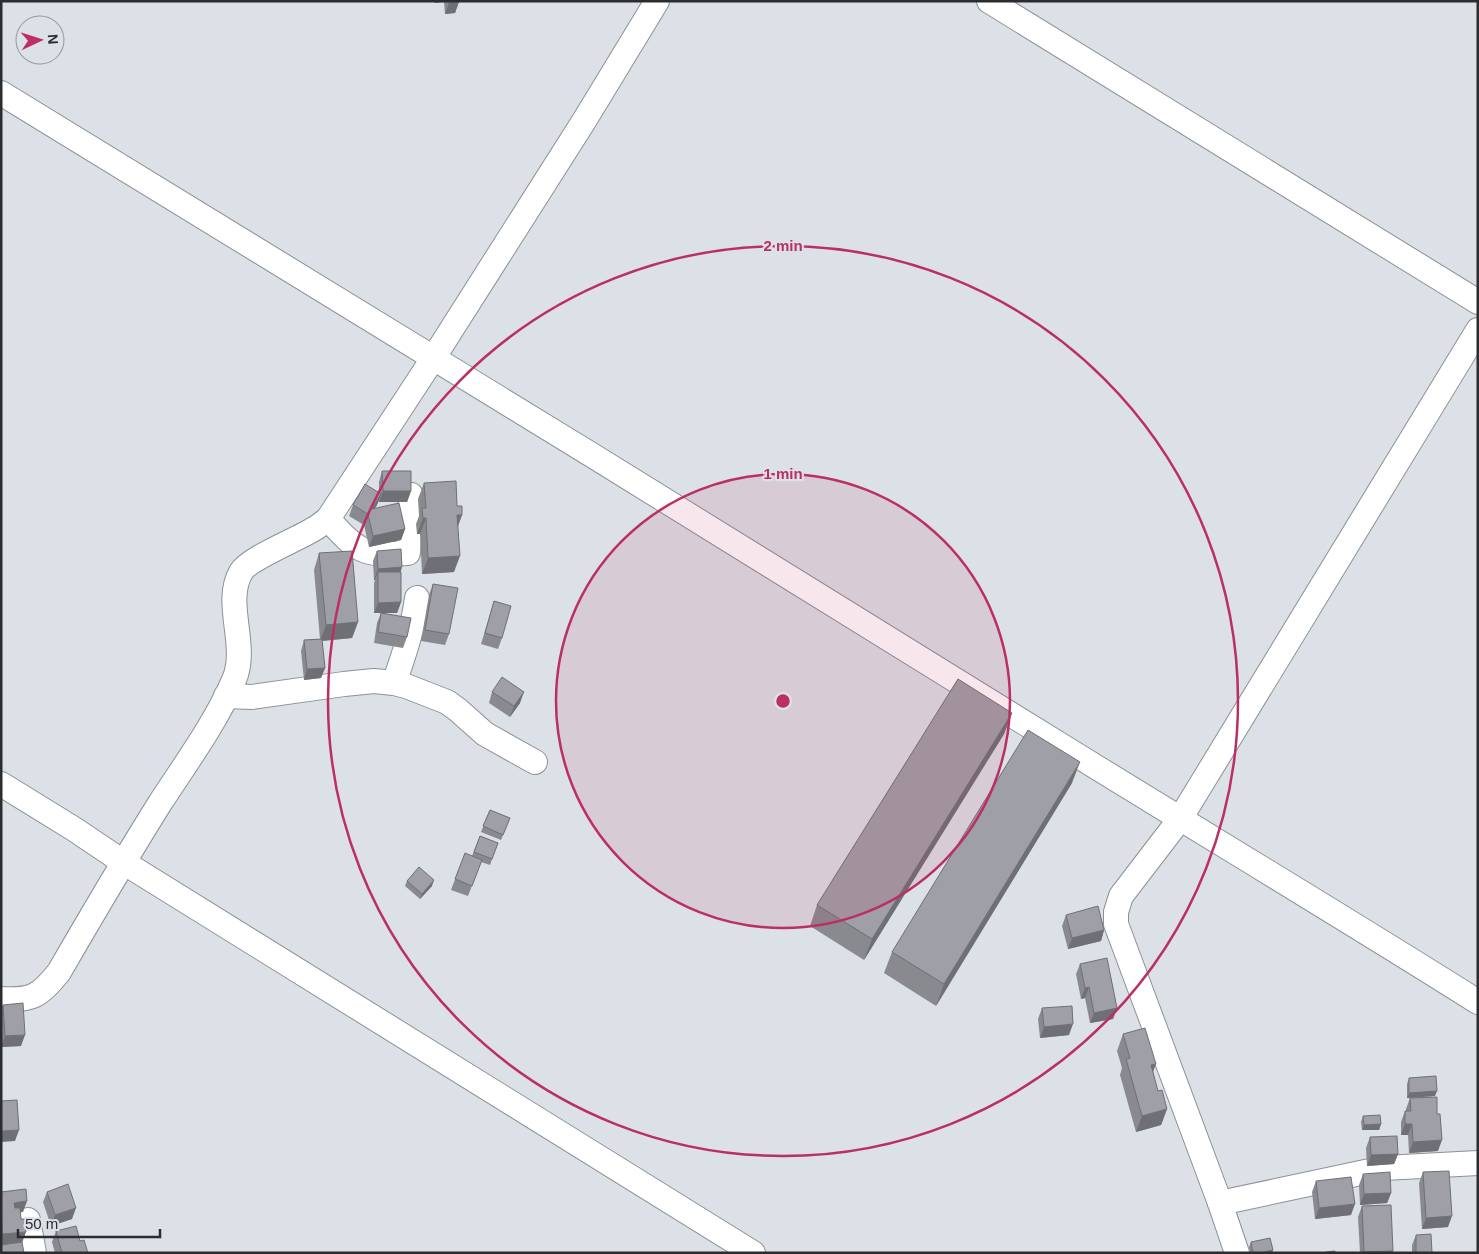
<svg xmlns="http://www.w3.org/2000/svg" width="1479" height="1254" viewBox="0 0 1479 1254" font-family="Helvetica,sans-serif">
<style>
.lines{fill:none;stroke-linecap:round;stroke-linejoin:round}
.minor-casing{stroke:#8b9196;stroke-width:26}
.minor{stroke:#fff;stroke-width:24}
.wall{fill:#898a90}
.shaded-wall{fill:#6f7075}
.building{fill:#9fa0a7;stroke:#6f7075}
.ring{fill:none;stroke:#bb2f62;stroke-width:2.5}
.centre{fill:#bb2f62;stroke:#dbe1e6;stroke-width:2.5}
.ring-label{font-size:15px;text-anchor:middle;font-weight:bold;fill:#bb2f62;stroke:#dbe1e6;stroke-width:4.5;stroke-linejoin:round;paint-order:stroke}
</style>
<rect width="100%" height="100%" fill="#dbe1e6"/>
<g class="lines">
<defs>
<g id="minor">
<polyline points="989,1 1478,302"/>
<path d="M 1,93 C 356,309 709,527 1062,746 C 1201,832 1340,915 1478,1002"/>
<path d="M 328,519 C 358,552 363,556 408,553 L 411,495"/>
<path d="M 394,683 C 404,655 413,628 417,598"/>
<polyline points="226,696 252,697 344,684 374,681 394,683 406,686 447,702 458,710 485,734 535,762"/>
<polyline points="1,784 74,829 123,862 753,1253"/>
<path d="M 1,999 C 32,1001 40,996 59,972 C 92,915 125,859 160,803 C 186,763 215,724 234,680 C 249,646 223,603 241,572 C 248,559 298,539 312,530 C 318,527 323,523 328,519 L 434,357 L 584,121 L 657,1"/>
<polyline points="1220,1203 1384,1168 1478,1163"/>
<polyline points="28,1220 34,1253"/>
<polyline points="1237,1253 1220,1203 1116,924 1116,912 1121,896 1180,819 1478,330"/>
</g>
</defs>
<use href="#minor" class="minor-casing"/>
<use href="#minor" class="minor"/>
</g>
<g class="wall">
<polygon points="434,1 459,1 455,13 445,14 444,2 435,3"/>
<polygon points="382,471 411,491 407,502 379,502 379,501 375,508 405,529 401,540 369,547 364,525 349,516 353,505 379,493 379,482"/>
<polygon points="424,483 457,506 462,515 458,526 454,572 422,574 420,534 417,534 416,524 419,516 418,499"/>
<polygon points="377,551 401,572 401,602 397,613 386,613 407,637 403,648 374,643 377,623 381,613 374,613 374,583 375,580 374,580 373,561"/>
<polygon points="319,553 358,622 352,638 322,641 325,668 321,678 304,680 301,651 304,640 320,639 314,570"/>
<polygon points="433,584 449,634 445,645 421,641 429,595"/>
<polygon points="494,601 502,638 498,649 481,644"/>
<polygon points="492,692 520,703 510,717 489,703"/>
<polygon points="1012,713 1004,734 864,960 810,926 817,905"/>
<polygon points="1072,783 936,1006 884,973 892,952"/>
<polygon points="490,810 510,818 501,840 481,832"/>
<polygon points="480,836 498,843 490,865 481,862 468,896 451,890 465,853 472,856"/>
<polygon points="407,881 432,886 420,899 405,886"/>
<polygon points="1066,915 1104,930 1101,941 1068,949 1062,926"/>
<polygon points="1080,964 1117,1008 1113,1019 1090,1023 1085,998 1081,999 1076,974"/>
<polygon points="3,1005 21,1046 1,1047 1,1009"/>
<polygon points="1042,1008 1069,1035 1040,1038 1038,1019"/>
<polygon points="1123,1034 1153,1072 1158,1091 1167,1109 1161,1125 1136,1132 1120,1075 1122,1068 1117,1051"/>
<polygon points="1409,1078 1435,1096 1407,1098 1407,1084"/>
<polygon points="1410,1098 1438,1151 1409,1153 1408,1135 1401,1135 1401,1122 1405,1111 1406,1111 1406,1109"/>
<polygon points="1363,1116 1381,1124 1379,1130 1362,1130 1361,1122"/>
<polygon points="1370,1137 1398,1154 1394,1164 1367,1166 1366,1148"/>
<polygon points="1423,1172 1448,1227 1422,1229 1419,1183"/>
<polygon points="1363,1174 1391,1193 1387,1203 1360,1205 1359,1185"/>
<polygon points="1316,1181 1351,1215 1315,1219 1312,1192"/>
<polygon points="47,1192 72,1219 51,1226 43,1202"/>
<polygon points="1362,1206 1392,1253 1360,1253 1358,1217"/>
<polygon points="56,1231 80,1241 88,1253 55,1253 52,1242"/>
<polygon points="1416,1235 1432,1253 1412,1253 1412,1245"/>
<polygon points="1251,1242 1273,1250 1272,1253 1250,1253 1249,1247"/>
</g>
<g class="shaded-wall">
<polygon points="435,1 444,1 435,3"/>
<polygon points="459,2 455,13 445,14 449,3"/>
<polygon points="383,491 411,491 407,502 379,502"/>
<polygon points="381,494 377,505 369,518 372,509"/>
<polygon points="457,515 462,515 456,531"/>
<polygon points="423,518 426,518 420,534 417,534"/>
<polygon points="405,529 401,540 369,547 373,536"/>
<polygon points="460,556 454,572 422,574 428,558"/>
<polygon points="402,567 399,578 378,572 375,580 374,580 378,569"/>
<polygon points="401,602 397,613 374,613 378,603"/>
<polygon points="358,622 352,638 320,641 326,625"/>
<polygon points="325,668 321,678 304,680 307,669"/>
<polygon points="524,692 520,703 510,717 514,706"/>
<polygon points="1012,713 1004,734 864,960 872,939"/>
<polygon points="1080,762 1072,783 936,1006 944,984"/>
<polygon points="434,880 432,886 420,899 422,894"/>
<polygon points="1104,930 1101,941 1068,949 1072,938"/>
<polygon points="1089,987 1085,998 1081,999 1085,988"/>
<polygon points="1117,1008 1113,1019 1090,1023 1094,1013"/>
<polygon points="1073,1024 1069,1035 1040,1038 1044,1027"/>
<polygon points="25,1035 21,1046 1,1047 5,1036"/>
<polygon points="1156,1064 1150,1080 1151,1065"/>
<polygon points="1437,1091 1435,1096 1407,1098 1409,1093"/>
<polygon points="1167,1109 1161,1125 1136,1132 1142,1116"/>
<polygon points="1381,1124 1379,1130 1362,1130 1364,1125"/>
<polygon points="1405,1124 1412,1124 1408,1135 1401,1135"/>
<polygon points="19,1130 15,1141 1,1142 1,1131"/>
<polygon points="1442,1140 1438,1151 1409,1153 1413,1142"/>
<polygon points="1398,1154 1394,1164 1367,1166 1371,1155"/>
<polygon points="1391,1193 1387,1203 1360,1205 1364,1194"/>
<polygon points="27,1201 23,1212 10,1214 14,1203"/>
<polygon points="1355,1204 1351,1215 1315,1219 1319,1208"/>
<polygon points="76,1208 72,1219 51,1226 55,1215"/>
<polygon points="1452,1216 1448,1227 1422,1229 1426,1218"/>
<polygon points="26,1232 22,1243 1,1245 2,1234"/>
<polygon points="1273,1250 1272,1253 1260,1253"/>
<polygon points="1393,1251 1392,1253 1364,1253 1364,1252"/>
</g>
<g class="building">
<polygon points="449,1 459,1 459,2 449,3"/>
<polygon points="382,471 411,471 411,491 383,491"/>
<polygon points="456,481 457,506 462,506 462,515 457,515 460,556 428,558 426,518 423,518 422,508 426,508 424,483"/>
<polygon points="365,484 381,494 372,509 399,503 405,529 373,536 368,514 353,505"/>
<polygon points="401,549 402,567 378,569 377,551"/>
<polygon points="352,551 358,622 326,625 319,553"/>
<polygon points="378,572 401,572 401,602 378,603"/>
<polygon points="433,584 458,588 449,634 425,630"/>
<polygon points="494,601 511,606 502,638 485,633"/>
<polygon points="381,613 411,618 407,637 378,632"/>
<polygon points="322,639 325,668 307,669 304,640"/>
<polygon points="502,677 524,692 514,706 492,692"/>
<polygon points="958,679 1012,713 872,939 817,905"/>
<polygon points="1028,730 1080,762 944,984 892,952"/>
<polygon points="490,810 510,818 503,835 483,826"/>
<polygon points="480,836 498,843 492,859 474,852"/>
<polygon points="465,853 482,860 472,886 455,879"/>
<polygon points="419,867 434,880 422,894 407,881"/>
<polygon points="1098,906 1104,930 1072,938 1066,915"/>
<polygon points="1107,958 1117,1008 1094,1013 1089,987 1085,988 1080,964"/>
<polygon points="23,1003 25,1035 5,1036 3,1005"/>
<polygon points="1072,1006 1073,1024 1044,1027 1042,1008"/>
<polygon points="1145,1028 1156,1064 1151,1065 1158,1091 1162,1090 1167,1109 1142,1116 1126,1059 1130,1058 1123,1034"/>
<polygon points="1436,1076 1437,1091 1409,1093 1409,1078"/>
<polygon points="1437,1097 1437,1114 1440,1114 1442,1140 1413,1142 1412,1124 1405,1124 1405,1111 1411,1111 1410,1098"/>
<polygon points="17,1100 19,1130 1,1131 1,1101"/>
<polygon points="1380,1115 1381,1124 1364,1125 1363,1116"/>
<polygon points="1397,1136 1398,1154 1371,1155 1370,1137"/>
<polygon points="1449,1171 1452,1216 1426,1218 1423,1172"/>
<polygon points="1390,1172 1391,1193 1364,1194 1363,1174"/>
<polygon points="1351,1177 1355,1204 1319,1208 1316,1181"/>
<polygon points="68,1184 76,1208 55,1215 47,1192"/>
<polygon points="26,1189 27,1201 14,1203 15,1208 20,1208 21,1219 25,1219 26,1232 2,1234 1,1192"/>
<polygon points="1391,1205 1393,1251 1364,1252 1362,1206"/>
<polygon points="76,1226 80,1241 84,1240 88,1253 62,1253 56,1231"/>
<polygon points="1431,1234 1432,1253 1416,1253 1416,1235"/>
<polygon points="1270,1238 1273,1250 1260,1253 1253,1253 1251,1242"/>
<polygon points="22,1242 24,1253 1,1253 1,1245"/>
<polygon points="1335,1251 1335,1253 1326,1253 1326,1252"/>
</g>
<circle cx="783" cy="701" r="227" fill="#bb2f62" fill-opacity=".12"/>
<g class="ring">
<circle cx="783" cy="701" r="227"/>
<circle cx="783" cy="701" r="455"/>
</g>
<circle cx="783" cy="701" r="8" class="centre"/>
<g class="ring-label">
<text x="783" y="251">2 min</text>
<text x="783" y="479">1 min</text>
</g>
<rect width="1479" height="1254" fill="none" stroke="#2a2c2f" stroke-width="5"/>
<g transform="translate(40 40) rotate(86)"><circle r="24" fill="#dbe1e6" stroke="#94999d"/>
<path d="M0-4L9 19L0 12L-9 19Z" fill="#bb2f62"/>
<text y="-8" font-size="14" font-weight="bold" text-anchor="middle" fill="#2a2c2f">N</text>
</g>
<path d="M18 1229v8h142v-8" fill="none" stroke="#2a2c2f" stroke-width="2.5"/>
<text x="25" y="1229" font-size="15" fill="#2a2c2f" stroke="#dbe1e6" stroke-width="4" paint-order="stroke">50 m</text>
</svg>
